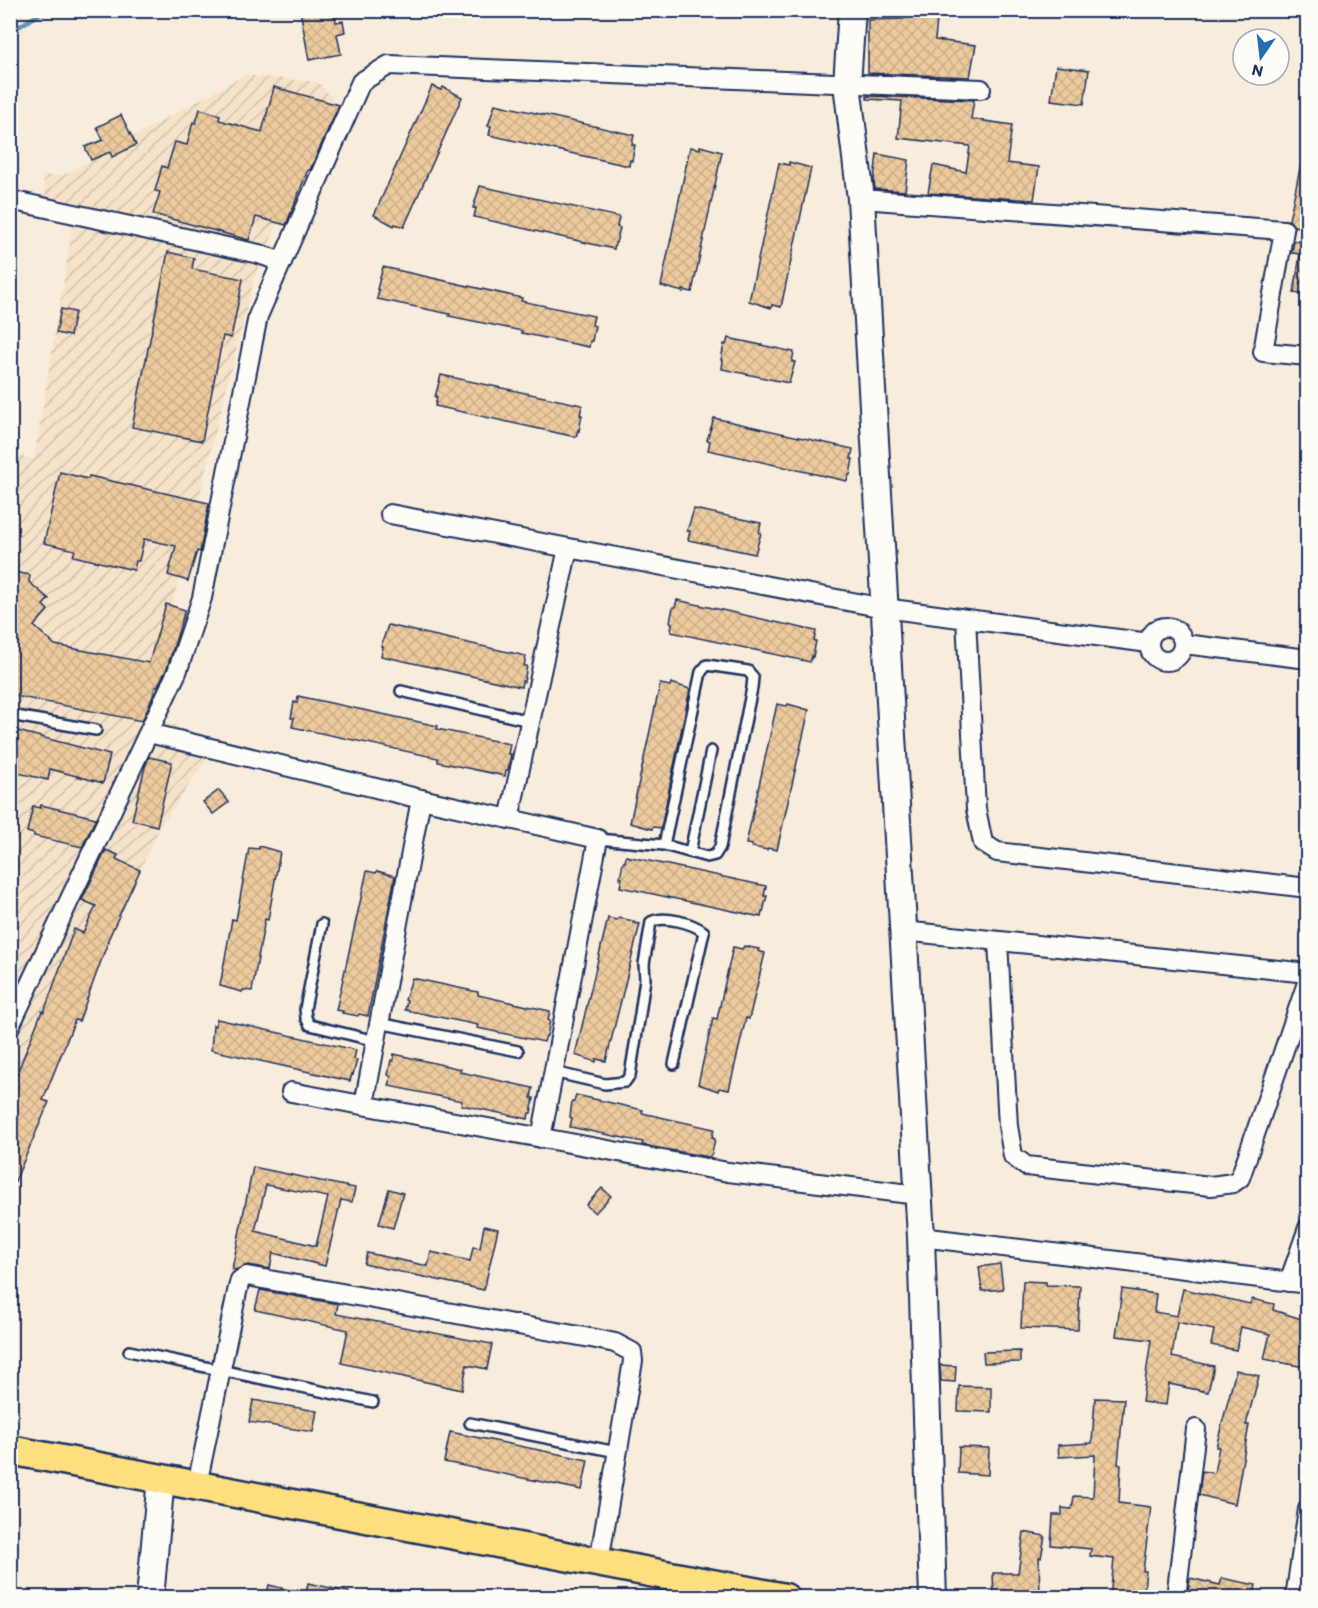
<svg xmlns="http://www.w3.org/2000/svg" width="1318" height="1608" viewBox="0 0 1318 1608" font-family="Itim,sans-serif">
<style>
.industrial{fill:url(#industrial-furrows)}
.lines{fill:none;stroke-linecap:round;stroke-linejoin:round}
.stream{stroke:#6491b9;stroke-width:4.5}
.building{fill:url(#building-cross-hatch);stroke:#1b2f5e;stroke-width:1.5;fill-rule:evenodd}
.lane-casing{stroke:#1b2f5e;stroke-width:14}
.street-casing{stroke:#1b2f5e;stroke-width:22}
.secondary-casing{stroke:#1b2f5e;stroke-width:30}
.primary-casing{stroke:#1b2f5e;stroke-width:33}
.lane{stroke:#fdfcf7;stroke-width:9}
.street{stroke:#fdfcf7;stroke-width:18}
.secondary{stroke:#fdfcf7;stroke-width:26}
.primary{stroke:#fedf80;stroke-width:28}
</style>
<defs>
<pattern id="industrial-furrows" width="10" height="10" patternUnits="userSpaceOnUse" patternTransform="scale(1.5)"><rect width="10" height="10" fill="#f5e2c9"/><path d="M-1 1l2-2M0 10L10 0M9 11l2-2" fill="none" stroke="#d1c2af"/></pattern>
<pattern id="building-cross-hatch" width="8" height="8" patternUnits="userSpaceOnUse" patternTransform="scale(1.5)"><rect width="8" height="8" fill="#edca9e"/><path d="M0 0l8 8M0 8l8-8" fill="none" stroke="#cbae8a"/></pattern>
</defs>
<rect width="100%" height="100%" fill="#f8eddc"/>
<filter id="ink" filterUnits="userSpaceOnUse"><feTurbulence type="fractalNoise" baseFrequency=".0167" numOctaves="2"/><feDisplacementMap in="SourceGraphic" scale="12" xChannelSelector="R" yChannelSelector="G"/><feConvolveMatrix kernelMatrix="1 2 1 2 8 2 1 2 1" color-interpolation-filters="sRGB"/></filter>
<g filter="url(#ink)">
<polygon class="industrial" points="244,75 318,82 332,98 254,279 168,621 128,707 218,742 159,829 11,1149 11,454 34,459 76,207 45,199 43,176 64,175"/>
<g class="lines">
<polyline class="stream" points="10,32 46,10"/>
</g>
<g class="building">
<polygon points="300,10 334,10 336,22 343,21 345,32 337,34 341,54 309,60"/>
<polygon points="904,10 938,10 935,40 976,45 970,77 868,73 868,20 903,19"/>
<polygon points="1056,66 1089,70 1084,104 1051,100"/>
<polygon points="432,86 441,90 443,87 462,97 404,227 395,224 394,226 374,215"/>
<polygon points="274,87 339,105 310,170 308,170 286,225 256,217 249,240 153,214 160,192 155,191 162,166 167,168 175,142 187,145 193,122 196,123 200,109 220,115 219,120 262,132"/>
<polygon points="867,96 974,100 971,119 1012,125 1007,163 1039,167 1034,200 928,193 933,165 966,172 970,146 898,138 902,101 867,99"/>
<polygon points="495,104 634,135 632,145 635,145 632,161 630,160 629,166 489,135 491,126 488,126"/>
<polygon points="121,115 136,145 112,157 110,152 91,160 85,147 103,140 97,127"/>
<polygon points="700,146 722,152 692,292 683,290 683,292 661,286 690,147 700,149"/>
<polygon points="877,154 909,160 905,191 875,189 874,180"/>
<polygon points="1302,159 1308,159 1308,200 1305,200 1299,227 1294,226 1289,220"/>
<polygon points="789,162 811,168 781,307 772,305 771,308 749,301 779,163 789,165"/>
<polygon points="480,186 619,217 617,227 620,228 616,243 615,243 614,249 474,217 476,208 473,208"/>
<polygon points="1294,241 1308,242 1308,295 1294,293 1300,254 1292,253"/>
<polygon points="168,252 194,258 192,269 243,279 231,338 223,336 202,441 132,427"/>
<polygon points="383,267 522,298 521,301 594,316 592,325 595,326 592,341 590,341 589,347 521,333 522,331 449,316 450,314 377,299 379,290 377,289"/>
<polygon points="61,309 75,312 70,336 56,333"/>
<polygon points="728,338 794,352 792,362 795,362 789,383 722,369 723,360 721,360 724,344 726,345"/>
<polygon points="441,375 582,405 580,415 582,415 579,431 578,430 576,437 435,406 437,397 435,397"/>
<polygon points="714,418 853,449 851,459 853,459 850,475 849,475 847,481 708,450 710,441 707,440"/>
<polygon points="60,472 88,479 89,476 209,503 200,552 197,551 188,581 168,575 176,546 144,539 139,561 136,561 134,570 73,556 75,550 44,543"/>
<polygon points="694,509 761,523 759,533 761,533 755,554 688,540 690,531 687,531"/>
<polygon points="15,572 30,575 29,582 49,599 43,605 48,610 34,626 55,645 149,663 166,604 185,610 167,668 157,687 155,687 153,696 142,721 10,695 10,594"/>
<polygon points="677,600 816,631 814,641 816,641 813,657 812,656 810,662 671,632 672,623 670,622 673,607 675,607"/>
<polygon points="388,625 526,656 524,666 527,666 524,682 522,681 521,687 381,656 383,647 381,646"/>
<polygon points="671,683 690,689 661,828 653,827 652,829 630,823 660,684 670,686"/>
<polygon points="298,696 438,726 437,729 510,744 508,754 511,754 508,770 506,770 505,776 438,762 438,758 292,727 294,718 291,718 294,702 297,703"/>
<polygon points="777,704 787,706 788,704 809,710 777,850 768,848 767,850 752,847 752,845 746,844"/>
<polygon points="10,729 110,755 103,783 50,769 48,780 10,771"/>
<polygon points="149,757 172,762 157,826 132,820 145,767"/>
<polygon points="219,790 229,802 213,814 203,802"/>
<polygon points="41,805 96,818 82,847 34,836 34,834 27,832 33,806 40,808"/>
<polygon points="259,846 280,852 268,920 265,919 252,991 243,990 242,992 220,986 232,919 236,920 249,848 259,849"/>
<polygon points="106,850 118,855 116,859 140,870 107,942 108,942 79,1021 75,1020 43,1100 49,1102 10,1193 10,1091 42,1011 44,1012 74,929 83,933 96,906 82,900"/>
<polygon points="626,856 766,886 764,896 767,896 763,912 762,911 761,917 620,887 622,878 620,878 623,862 625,862"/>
<polygon points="367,871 376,873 377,871 395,876 368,1016 359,1014 358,1016 342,1013 343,1011 336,1010"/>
<polygon points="608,918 617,920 619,918 634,921 633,923 640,924 606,1061 596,1059 596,1062 575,1055"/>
<polygon points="744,946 759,949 758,951 765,953 749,1019 746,1018 729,1090 719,1088 718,1091 698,1084 713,1018 717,1019 733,947 742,949"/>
<polygon points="412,978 478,992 478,995 550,1011 548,1020 550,1021 547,1036 546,1036 544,1042 477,1028 478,1025 405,1010 407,1001 405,1000"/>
<polygon points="217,1019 356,1050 354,1059 357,1060 353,1075 352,1074 350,1081 211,1050 213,1025 215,1026"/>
<polygon points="394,1054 461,1069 460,1072 533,1088 531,1098 534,1098 531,1113 529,1113 528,1119 461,1105 462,1101 389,1086 391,1077 388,1075 391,1060 393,1061"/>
<polygon points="576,1095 643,1110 642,1113 714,1129 712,1138 715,1139 712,1154 709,1157 642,1145 643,1142 570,1127 572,1118 570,1117 572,1101 574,1102"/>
<path d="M 253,1167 L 355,1188 L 352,1202 L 341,1200 L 325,1266 L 273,1253 L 270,1269 L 248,1265 L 235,1270 L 232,1269 ZM 266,1185 L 328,1197 L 316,1246 L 255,1231 Z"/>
<polygon points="602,1188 611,1196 595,1213 586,1205"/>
<polygon points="389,1189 403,1193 393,1228 379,1224"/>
<polygon points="484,1226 498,1229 484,1290 364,1264 367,1253 428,1266 431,1252 470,1261 473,1247 480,1248"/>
<polygon points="1000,1264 1003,1289 982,1291 979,1267"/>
<polygon points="1023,1281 1046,1282 1046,1285 1080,1286 1078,1330 1021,1328"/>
<polygon points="1122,1289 1156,1294 1154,1312 1177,1316 1183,1289 1250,1304 1252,1299 1274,1304 1273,1310 1308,1321 1308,1349 1304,1367 1264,1359 1270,1334 1241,1327 1236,1350 1211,1345 1214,1330 1177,1322 1172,1357 1214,1366 1208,1392 1169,1384 1166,1405 1142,1402 1151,1340 1116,1336"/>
<polygon points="260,1290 338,1304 336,1314 492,1344 487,1369 467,1365 462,1390 341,1363 348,1330 255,1310"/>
<polygon points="1020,1351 1020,1362 984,1363 983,1352"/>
<polygon points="940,1365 956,1366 955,1382 941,1381"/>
<polygon points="1236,1370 1259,1376 1246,1425 1249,1425 1235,1504 1199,1495 1202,1471 1214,1473 1219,1447 1216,1447"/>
<polygon points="959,1386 991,1387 991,1412 958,1411"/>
<polygon points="1095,1398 1124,1399 1118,1464 1121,1465 1119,1503 1151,1507 1143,1571 1146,1571 1143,1598 1110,1598 1114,1559 1090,1556 1091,1549 1051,1545 1053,1515 1062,1515 1062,1508 1072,1509 1074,1496 1093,1497 1095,1455 1059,1457 1058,1445 1092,1443"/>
<polygon points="253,1400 317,1411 313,1432 249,1422"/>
<polygon points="450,1432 588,1460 582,1490 444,1462"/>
<polygon points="959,1447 989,1448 988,1475 958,1473"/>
<polygon points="1024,1532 1045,1536 1041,1558 1039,1557 1040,1598 994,1598 993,1573 1018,1573"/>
<polygon points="1190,1578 1220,1585 1222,1578 1256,1585 1253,1598 1187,1598"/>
<polygon points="308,1583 349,1592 348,1598 305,1598"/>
<polygon points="269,1585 302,1593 302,1598 266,1598"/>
</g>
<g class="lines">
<defs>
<g id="lane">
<polyline points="401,691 530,721"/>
<polyline points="10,715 96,730"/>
<polyline points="598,839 664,845 707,857 715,855 720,847 752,688 753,677 748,671 707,665 701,672 664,845"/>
<polyline points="690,852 711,751"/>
<polyline points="322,924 305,1009 306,1018 310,1025 376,1041"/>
<polyline points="379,1023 518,1051"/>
<path d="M 553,1072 L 605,1084 L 625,1082 L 630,1075 L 640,1014 L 645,979 L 644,964 L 651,922 C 664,915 693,923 704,932 L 674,1064"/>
<polyline points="129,1351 373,1402"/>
<polyline points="470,1423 617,1452"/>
</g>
<g id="street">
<polyline points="861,199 1284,230 1263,352 1308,356"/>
<polyline points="10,200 259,254 282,262"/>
<polyline points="390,514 884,608 1149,643"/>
<polyline points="966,619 976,809 983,843 997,852 1308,888"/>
<circle cx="1166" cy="644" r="17"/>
<polyline points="1184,644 1308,659"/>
<polyline points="149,733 421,799 598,839 541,1138"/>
<polyline points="509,819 568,548"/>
<polyline points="903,931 1308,973"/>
<polyline points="998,941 1008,1126 1013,1156 1026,1166 1211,1186 1233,1183 1240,1178 1308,980"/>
<polyline points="10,1026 177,672 202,598 258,316 361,82 389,65 981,89"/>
<polyline points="291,1092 728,1172 918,1195"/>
<polyline points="364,1105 421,799"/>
<polyline points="921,1237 1308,1284"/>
<polyline points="1289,1282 1308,1228"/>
<polyline points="197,1485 237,1292 240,1280 247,1276 596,1339 615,1343 632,1352 633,1361 599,1562"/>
<polyline points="1176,1598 1196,1429"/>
<polyline points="1295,1598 1308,1509"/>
</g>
<g id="secondary">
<polyline points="852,10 847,84 861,199 921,1237 933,1598"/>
<polyline points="150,1598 161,1478"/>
</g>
<polyline id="primary" points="10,1450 785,1598"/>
</defs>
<use href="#lane" class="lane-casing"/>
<use href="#street" class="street-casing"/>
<use href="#secondary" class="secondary-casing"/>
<use href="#primary" class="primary-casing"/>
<use href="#lane" class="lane"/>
<use href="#street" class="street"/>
<use href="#secondary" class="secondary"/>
<use href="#primary" class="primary"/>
</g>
</g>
<rect width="1318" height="1608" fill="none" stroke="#fdfcf7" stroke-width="36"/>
<rect x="18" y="18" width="1282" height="1572" fill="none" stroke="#1b2f5e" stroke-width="2" filter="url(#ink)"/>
<g transform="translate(1261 57) rotate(194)"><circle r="28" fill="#fdfcf7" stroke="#a3aaba" stroke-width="1.5"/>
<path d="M0-4.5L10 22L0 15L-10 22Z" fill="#1f6fb2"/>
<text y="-9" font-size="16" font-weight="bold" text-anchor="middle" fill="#1b2f5e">N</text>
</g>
</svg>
